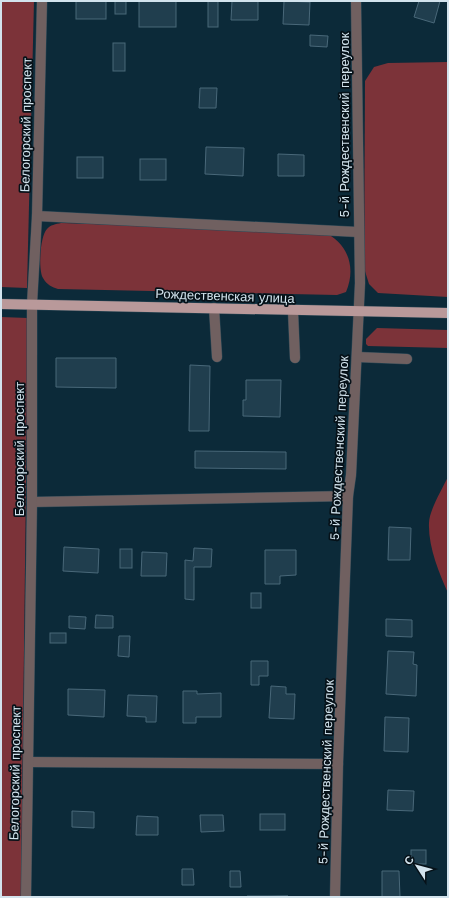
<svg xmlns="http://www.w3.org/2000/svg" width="449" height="898" viewBox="0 0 449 898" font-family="'Work Sans',sans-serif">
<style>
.green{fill:#7c3339}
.forest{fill:#7b2e35}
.building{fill:#203e4e;stroke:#496879}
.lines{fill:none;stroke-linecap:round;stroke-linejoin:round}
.minor-casing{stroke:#2c4856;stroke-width:11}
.major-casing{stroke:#2c4856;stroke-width:11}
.minor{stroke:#706060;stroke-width:10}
.major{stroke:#b9999a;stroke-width:10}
.labels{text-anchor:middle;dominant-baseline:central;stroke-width:3.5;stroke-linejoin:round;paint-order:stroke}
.street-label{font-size:13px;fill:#d2e3ed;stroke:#061118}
</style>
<rect width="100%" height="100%" fill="#0c2a39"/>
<g class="green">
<polygon points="1,1 34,1 27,288 1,287"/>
<polygon points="448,62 448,297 378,293 369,284 364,268 365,81 374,67 388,63"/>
<path d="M 61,223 L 322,231 C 347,242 357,266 346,292 L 337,295 L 58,289 C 52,287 47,285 43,278 C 38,270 40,236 47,229 C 50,225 56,224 61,223 Z"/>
<polygon points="1,317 28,318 21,897 1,897"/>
<polygon points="377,328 448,330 448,348 368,346 366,344 366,339"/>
</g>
<path class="forest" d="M 448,477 L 448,593 C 439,573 428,546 429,523 C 429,511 442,489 448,477 Z"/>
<g class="building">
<rect x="76" y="1" width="30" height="18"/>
<rect x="115" y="1" width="11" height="13"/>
<rect x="139" y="1" width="37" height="26"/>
<rect x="208" y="1" width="10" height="26"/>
<polygon points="232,1 258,1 258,20 231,20"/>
<polygon points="284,1 310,2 309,25 283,24"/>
<polygon points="419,1 440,1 434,23 414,17"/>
<polygon points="310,35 328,36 327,47 310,46"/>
<rect x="113" y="43" width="12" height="28"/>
<polygon points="200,88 217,88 216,108 199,108"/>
<polygon points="206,147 244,148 243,176 205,174"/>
<polygon points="278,154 304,155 304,176 278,176"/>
<rect x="77" y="157" width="26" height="21"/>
<rect x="140" y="159" width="26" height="21"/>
<polygon points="56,358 116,358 116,388 56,387"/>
<polygon points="190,365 210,366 209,431 189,431"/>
<polygon points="246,380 281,380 280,417 243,416 243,400 246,400"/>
<polygon points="195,451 286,452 286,469 195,468"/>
<polygon points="389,527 411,528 410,560 388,560"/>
<polygon points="64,547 99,549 98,573 63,571"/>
<polygon points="194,548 212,549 211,567 194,567 194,600 185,599 185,560 193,561"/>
<rect x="120" y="549" width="12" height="19"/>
<polygon points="265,550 296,550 296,575 280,576 280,584 265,584"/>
<polygon points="142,552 167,553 166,576 141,576"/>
<rect x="251" y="593" width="10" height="15"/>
<polygon points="96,615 113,616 113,628 95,628"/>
<polygon points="69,616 86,617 85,629 69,628"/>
<polygon points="386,619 412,620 412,637 386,636"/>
<rect x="50" y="633" width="16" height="10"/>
<polygon points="119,636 130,636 129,657 118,656"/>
<polygon points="388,651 414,652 413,664 417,665 416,696 386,694"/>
<polygon points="251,661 268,661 268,676 259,676 259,685 251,685"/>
<polygon points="271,686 286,687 286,694 295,694 294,719 269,718"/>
<polygon points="68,689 105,690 104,717 68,715"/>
<polygon points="183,691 197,691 197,694 221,693 221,717 196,717 196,723 183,723"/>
<polygon points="128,695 157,696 156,722 146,722 146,717 127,716"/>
<polygon points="385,717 409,718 408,752 384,751"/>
<polygon points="388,790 414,791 413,811 387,810"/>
<polygon points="72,811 94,812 94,828 72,827"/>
<rect x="260" y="814" width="25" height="16"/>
<polygon points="200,815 223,815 224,831 201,832"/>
<polygon points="137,816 158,817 158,835 136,835"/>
<rect x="411" y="850" width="15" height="14"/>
<polygon points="182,869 193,869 194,885 182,885"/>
<polygon points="230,871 240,871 241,887 230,887"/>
<polygon points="382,871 399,871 400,897 382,897"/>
<polygon points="247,896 288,896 247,897"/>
</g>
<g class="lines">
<defs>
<g id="minor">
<polyline points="37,216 358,232"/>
<polyline points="214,308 217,357"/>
<polyline points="293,311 295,358"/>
<polyline points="357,357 407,359"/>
<polyline points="32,502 348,496"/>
<polyline points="29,762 338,764"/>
<polyline points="26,897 32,502 32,304 37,216 42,1"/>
<polyline points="335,897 338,764 348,496 351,475 360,283 356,1"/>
</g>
<polyline id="major" points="1,304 448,313"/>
</defs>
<use href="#minor" class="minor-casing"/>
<use href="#major" class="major-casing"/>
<use href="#minor" class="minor"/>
<use href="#major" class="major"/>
</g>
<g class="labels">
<g class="street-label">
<text transform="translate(26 125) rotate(-89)">Белогорский проспект</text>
<text transform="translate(344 125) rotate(-90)">5-й Рождественский переулок</text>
<text transform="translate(225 296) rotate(2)">Рождественская улица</text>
<text transform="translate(339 448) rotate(-87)">5-й Рождественский переулок</text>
<text transform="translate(19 449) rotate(-90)">Белогорский проспект</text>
<text transform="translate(326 772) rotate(-88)">5-й Рождественский переулок</text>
<text transform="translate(15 773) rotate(-89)">Белогорский проспект</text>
</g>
</g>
<rect width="449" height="898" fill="none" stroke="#d2e3ed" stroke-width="4"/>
<g transform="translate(417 866) rotate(306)" stroke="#061118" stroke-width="3" paint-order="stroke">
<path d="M0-3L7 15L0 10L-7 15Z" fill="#d2e3ed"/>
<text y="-6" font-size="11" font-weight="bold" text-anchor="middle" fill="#d2e3ed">С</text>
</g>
</svg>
